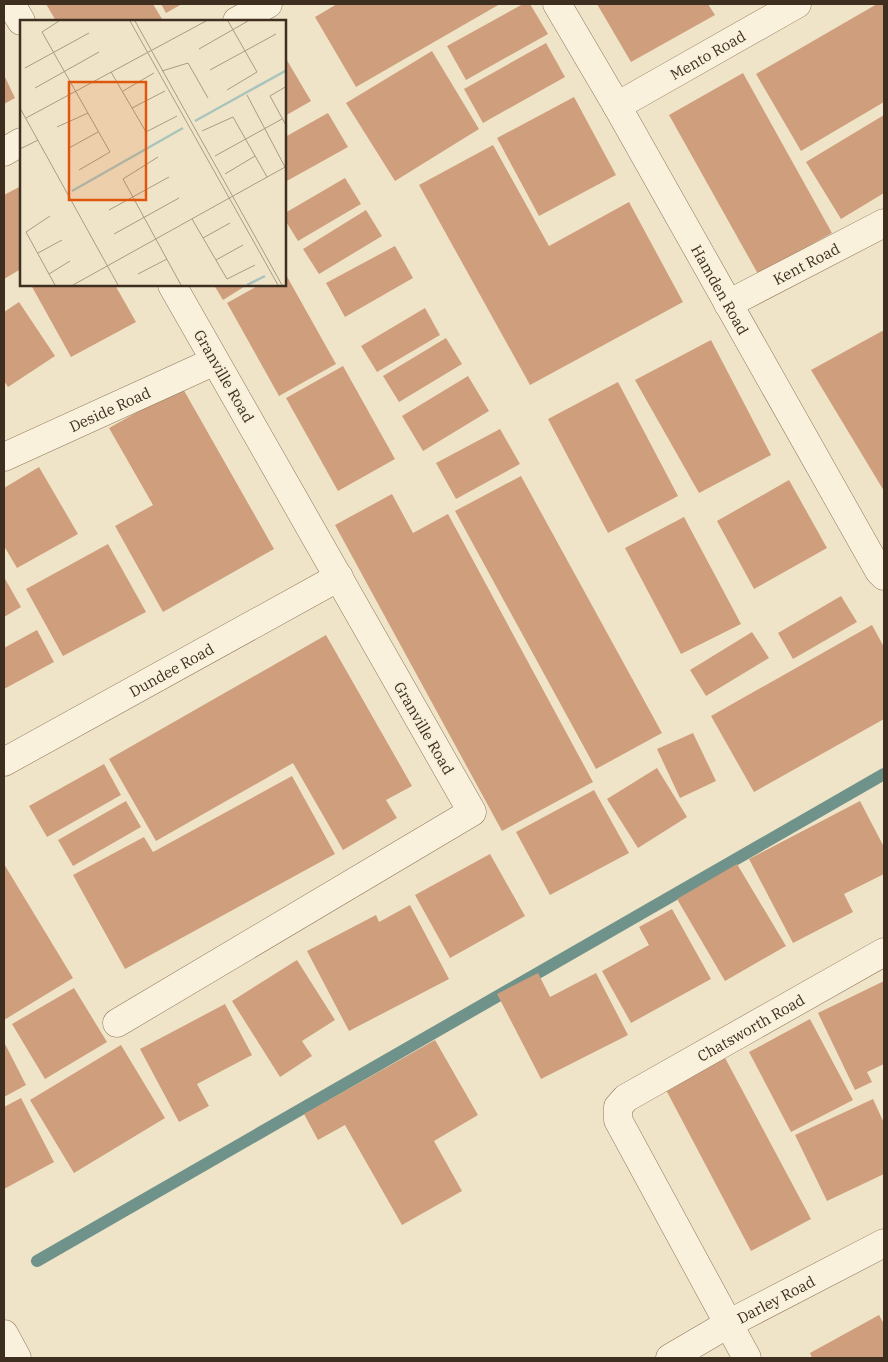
<svg xmlns="http://www.w3.org/2000/svg" width="888" height="1362" viewBox="0 0 888 1362" font-family="'IBM Plex Serif',serif">
<style>
.lines{fill:none;stroke-linecap:round;stroke-linejoin:round}
.stream{stroke:#6f938a;stroke-width:12}
.building{fill:#cf9f7d}
.minor-casing{stroke:#8d765c;stroke-width:29}
.minor{stroke:#faf1dc;stroke-width:28}
.labels{text-anchor:middle;dominant-baseline:central;stroke-width:4;stroke-linejoin:round;paint-order:stroke}
.street-label{font-size:15px;fill:#3d2e20;stroke:#f7eed8}
.inset-river{fill:none;stroke:#a9c4bc;stroke-width:2.5}
.inset-road{fill:none;stroke:#a89b85;stroke-width:1}
.view{fill:#df570d;fill-opacity:0.15;stroke:#df570d;stroke-width:2.5}
.inset-edge{fill:none;stroke:#3d2e20;stroke-width:2.5}
</style>
<rect width="100%" height="100%" fill="#f0e4c8"/>
<g class="lines">
<polyline class="stream" points="37,1261 884,774"/>
</g>
<g class="building">
<polygon points="46,4 153,4 162,19 159,21 56,21"/>
<polygon points="161,4 182,4 166,13"/>
<polygon points="337,4 500,4 356,87 315,17"/>
<polygon points="523,4 530,4 548,34 466,80 447,46"/>
<polygon points="597,4 708,4 715,15 631,62"/>
<polygon points="877,4 884,4 884,102 801,151 756,74"/>
<polygon points="546,43 565,77 483,123 464,89"/>
<polygon points="432,51 479,129 395,181 346,103"/>
<polygon points="285,57 311,101 285,116"/>
<polygon points="743,73 832,233 758,274 669,115"/>
<polygon points="4,75 15,98 4,104"/>
<polygon points="574,97 616,175 539,216 497,138"/>
<polygon points="328,113 348,147 285,182 285,137"/>
<polygon points="884,115 884,193 841,219 806,162"/>
<polygon points="493,145 549,246 629,202 683,302 530,385 419,185"/>
<polygon points="345,178 361,204 298,241 285,220 285,213"/>
<polygon points="21,186 21,269 4,279 4,195"/>
<polygon points="366,210 382,236 319,274 303,249"/>
<polygon points="395,246 413,278 345,317 326,283"/>
<polygon points="285,273 336,364 279,396 227,303 259,285 285,285"/>
<polygon points="31,285 115,285 136,322 71,357"/>
<polygon points="214,285 247,285 223,300"/>
<polygon points="19,302 55,356 8,387 4,381 4,312"/>
<polygon points="425,308 440,335 377,372 361,346"/>
<polygon points="884,330 884,491 811,370"/>
<polygon points="446,338 462,364 399,402 383,376"/>
<polygon points="711,340 771,455 699,493 635,380"/>
<polygon points="343,366 395,459 338,491 286,398"/>
<polygon points="468,376 489,411 423,451 402,416"/>
<polygon points="618,382 678,496 608,533 548,419"/>
<polygon points="182,387 274,549 163,612 115,526 153,505 109,428"/>
<polygon points="500,429 520,464 456,499 436,463"/>
<polygon points="39,467 78,534 17,568 4,546 4,488"/>
<polygon points="521,476 662,733 596,769 455,511"/>
<polygon points="789,480 827,548 754,589 717,521"/>
<polygon points="392,494 413,533 448,514 593,782 502,831 335,525"/>
<polygon points="684,517 741,624 681,654 625,548"/>
<polygon points="108,544 146,612 63,656 26,589"/>
<polygon points="4,577 21,607 4,617"/>
<polygon points="841,596 857,622 793,659 778,633"/>
<polygon points="872,625 884,647 884,719 754,792 711,716"/>
<polygon points="37,630 54,662 4,689 4,648"/>
<polygon points="752,632 769,658 706,696 690,670"/>
<polygon points="326,635 412,786 386,800 397,818 343,850 293,763 156,841 109,759"/>
<polygon points="693,733 716,781 680,798 657,749"/>
<polygon points="104,764 121,795 47,837 29,806"/>
<polygon points="657,768 687,817 638,848 607,799"/>
<polygon points="292,776 335,854 125,969 73,875 144,837 153,852"/>
<polygon points="594,790 629,853 550,895 516,832"/>
<polygon points="126,801 141,827 73,866 58,840"/>
<polygon points="860,801 884,847 884,874 844,894 853,912 793,943 749,859"/>
<polygon points="490,854 525,916 450,958 415,895"/>
<polygon points="4,864 73,978 4,1020"/>
<polygon points="737,864 786,946 725,981 677,899"/>
<polygon points="410,905 449,979 349,1031 307,951 376,915 379,922"/>
<polygon points="672,909 711,979 631,1023 602,971 649,945 639,927"/>
<polygon points="297,960 335,1020 302,1041 312,1056 280,1077 232,1001"/>
<polygon points="538,973 550,997 596,973 628,1035 541,1079 497,994"/>
<polygon points="884,981 884,1064 867,1072 872,1082 855,1090 818,1013"/>
<polygon points="74,988 107,1042 45,1079 12,1024"/>
<polygon points="225,1004 252,1055 197,1084 209,1106 179,1122 140,1049"/>
<polygon points="810,1019 853,1100 791,1132 749,1052"/>
<polygon points="435,1040 478,1115 434,1141 462,1191 402,1225 345,1125 318,1140 304,1114"/>
<polygon points="4,1042 26,1085 4,1097"/>
<polygon points="121,1045 165,1118 74,1173 30,1100"/>
<polygon points="724,1056 811,1219 751,1251 665,1088"/>
<polygon points="21,1098 54,1162 4,1189 4,1107"/>
<polygon points="873,1099 884,1123 884,1174 827,1201 795,1135"/>
<polygon points="879,1315 884,1324 884,1358 812,1358 810,1353"/>
</g>
<g class="lines">
<defs>
<g id="minor">
<polyline points="11,4 21,21"/>
<path id="s1" d="M 557,4 L 617,106 L 879,571 L 884,576"/>
<polyline points="237,21 268,4"/>
<path id="s2" d="M 617,106 L 797,4"/>
<polyline points="4,152 21,142"/>
<path id="s3" d="M 728,304 L 884,223"/>
<path id="s4" d="M 4,457 L 215,361"/>
<path id="s5" d="M 4,762 L 339,577"/>
<polyline points="117,1023 472,812 172,285"/>
<polyline points="4,1334 17,1358"/>
<path id="s6" d="M 670,1358 L 728,1324 L 884,1243"/>
<path id="s7" d="M 747,1358 L 618,1120 L 618,1107 L 626,1098 L 884,952"/>
</g>
</defs>
<use href="#minor" class="minor-casing"/>
<use href="#minor" class="minor"/>
</g>
<g class="labels">
<g class="street-label">
<text stroke="none"><textPath href="#s2" startOffset="104">Mento Road</textPath></text>
<text stroke="none"><textPath href="#s3" startOffset="88">Kent Road</textPath></text>
<text stroke="none"><textPath href="#s1" startOffset="329">Hamden Road</textPath></text>
<text transform="translate(224 376) rotate(60)">Granville Road</text>
<text stroke="none"><textPath href="#s4" startOffset="116">Deside Road</textPath></text>
<text stroke="none"><textPath href="#s5" startOffset="191">Dundee Road</textPath></text>
<text transform="translate(424 728) rotate(60)">Granville Road</text>
<text stroke="none"><textPath href="#s7" startOffset="439">Chatsworth Road</textPath></text>
<text stroke="none"><textPath href="#s6" startOffset="121">Darley Road</textPath></text>
</g>
</g>
<g transform="translate(20 20)">
<rect width="266" height="266" fill="#f0e4c8"/>
<path class="inset-river" d="M 175,101 L 267,50M 52,171 L 163,108M 227,265 L 245,256"/>
<path class="inset-road" d="M 39,1 L 22,12 L 90,132 L 59,150M 110,1 L 258,265M 115,1 L 262,265M 179,29 L 228,1M 5,48 L 69,13M 190,50 L 256,14M 142,51 L 168,43 L 188,78M 91,52 L 126,112 L 157,96M 267,66 L 250,76 L 267,107M 15,68 L 79,32M 207,70 L 237,52 L 208,1M 103,71 L 134,53M 227,75 L 265,147M 0,88 L 98,265M 112,88 L 145,71M 6,98 L 186,1M 37,107 L 68,93M 182,111 L 213,97 L 247,157M 49,128 L 78,112M 0,129 L 18,120M 195,136 L 262,99M 138,137 L 103,159 L 161,265M 205,154 L 235,136M 89,190 L 149,157M 30,196 L 6,212 L 35,265M 172,199 L 207,259 L 235,245M 94,214 L 159,178M 183,218 L 210,203M 18,233 L 42,220M 196,240 L 223,225M 29,254 L 50,241M 118,254 L 147,239M 53,265 L 267,146"/>
<path class="view" d="M 49,62 L 126,62 L 126,180 L 49,180 Z"/>
<rect width="266" height="266" class="inset-edge"/>
</g>
<rect width="888" height="1362" fill="none" stroke="#3d2e20" stroke-width="10"/>
</svg>
